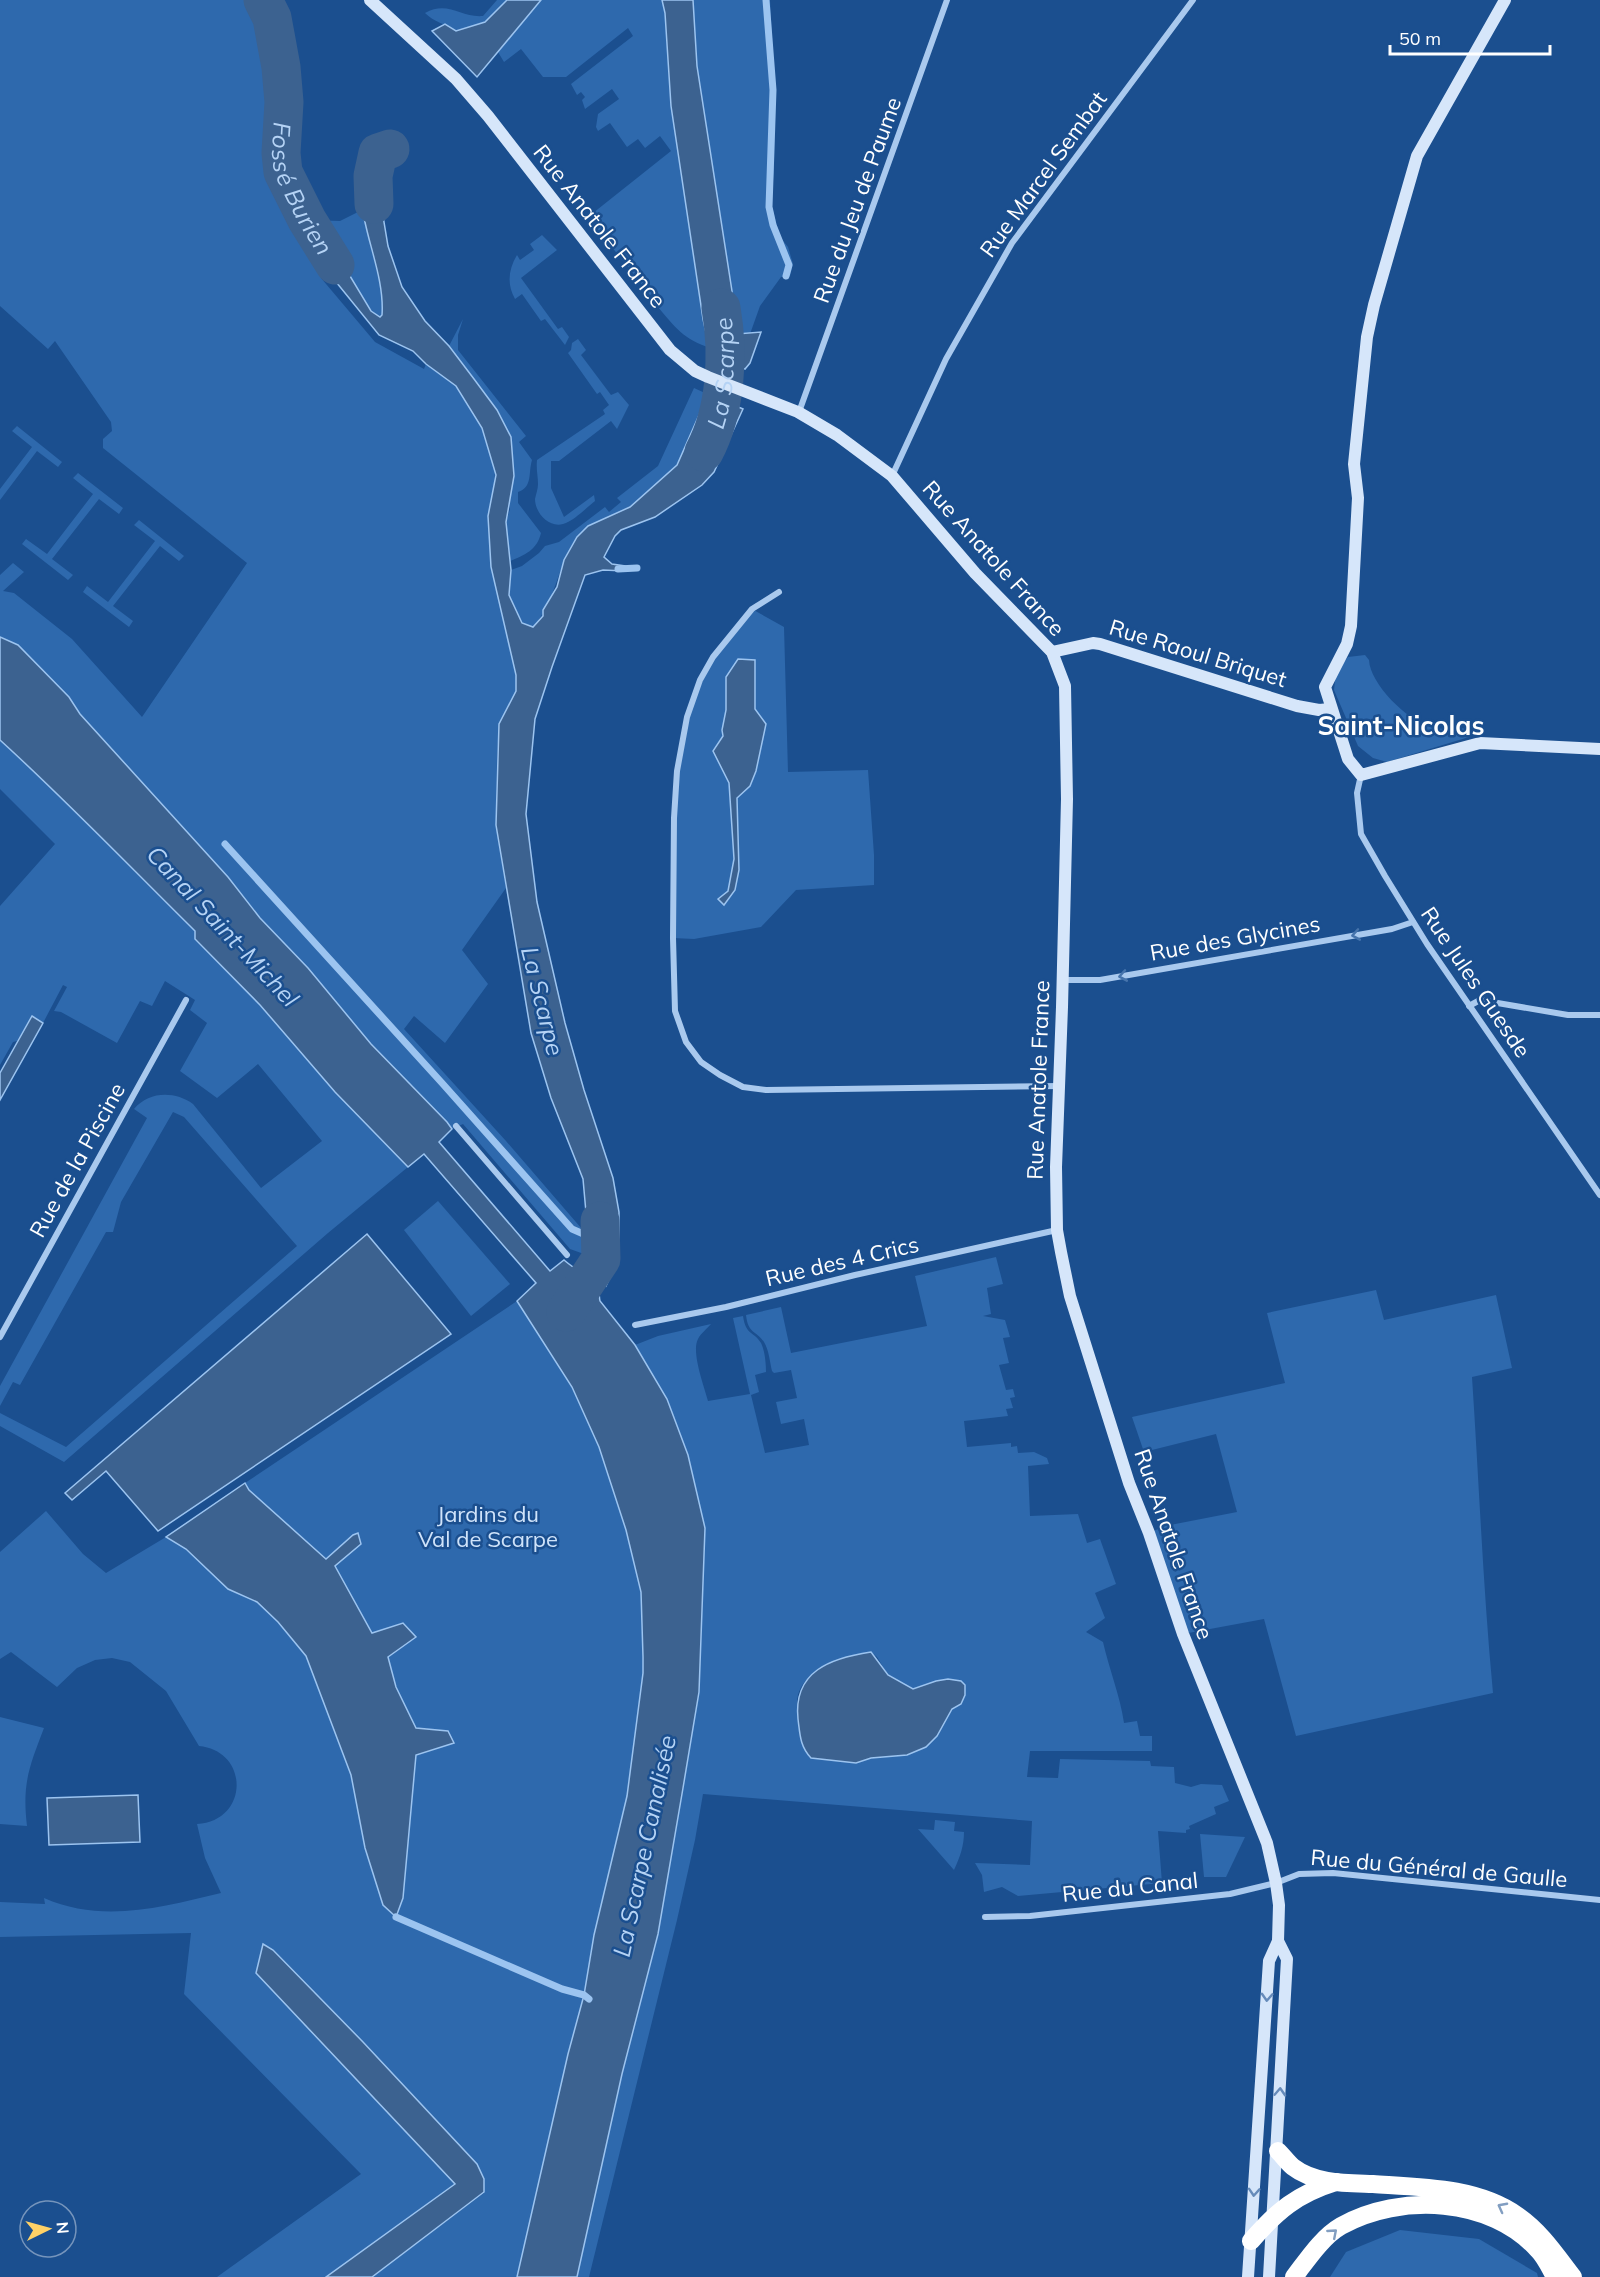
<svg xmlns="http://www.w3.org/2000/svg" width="1600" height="2277" viewBox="0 0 1600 2277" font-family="Mulish,sans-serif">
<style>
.green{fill:#2e69ad;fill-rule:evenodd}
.water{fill:#3c6290;stroke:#9cc4f0;stroke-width:1.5}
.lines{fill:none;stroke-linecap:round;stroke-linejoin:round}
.stream{stroke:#9cc4f0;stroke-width:7}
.river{stroke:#3c6290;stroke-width:39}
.street{stroke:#a9c9ee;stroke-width:6}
.secondary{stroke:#d6e6fa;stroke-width:12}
.highway{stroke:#fff;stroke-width:18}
.oneway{stroke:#4674ac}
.oneway2{stroke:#668bba}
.oneway3{stroke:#829ec1}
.labels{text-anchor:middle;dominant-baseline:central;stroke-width:5;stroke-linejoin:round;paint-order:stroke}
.street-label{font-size:22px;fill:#fff;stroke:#1b4f8f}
.park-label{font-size:22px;fill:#cfe3fa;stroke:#1b4f8f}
.water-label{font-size:24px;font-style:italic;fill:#b5d3f5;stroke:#1b4f8f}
.quarter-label{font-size:26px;font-weight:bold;fill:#fff;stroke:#1b4f8f}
</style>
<rect width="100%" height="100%" fill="#1b4f8f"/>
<g class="green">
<path d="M 0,0 L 257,0 C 292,57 267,127 280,189 C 284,209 302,227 313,243 C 319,252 323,263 328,272 L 321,278 L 375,342 L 424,369 L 426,364 L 456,386 L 482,428 L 495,471 L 491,567 L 516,675 L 516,691 L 499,724 L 497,759 L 496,825 L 506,888 L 462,950 L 488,984 L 445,1043 L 414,1016 L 404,1029 L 506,1141 L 588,1236 L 584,1254 L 570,1249 L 463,1124 L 452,1129 L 371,1044 L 308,968 L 260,918 L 228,877 L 80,714 L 69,697 L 18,646 L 0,637 L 0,575 L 13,563 L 24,572 L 3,591 L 14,593 L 72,639 L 142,717 L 247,563 L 103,448 L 103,439 L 112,431 L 111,422 L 55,341 L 48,349 L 0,306 Z"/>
<path d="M 497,0 L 507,0 L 485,22 L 456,31 C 445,24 434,22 425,13 C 448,0 461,18 483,16 Z"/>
<path d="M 541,0 L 662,0 L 665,13 L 671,106 L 703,319 L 711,348 C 684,340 675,327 657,306 L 663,301 L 657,291 L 650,295 L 588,217 L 671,151 L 660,136 L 645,148 L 638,139 L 627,147 L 610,123 L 598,131 L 596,127 L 598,114 L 619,99 L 612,89 L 585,109 L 582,100 L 585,97 L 581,92 L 577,95 L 571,84 L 633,36 L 628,28 L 566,77 L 543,77 L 521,49 L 504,62 L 498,52 Z"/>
<polygon points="693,0 770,0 775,93 774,170 771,203 780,237 788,247 793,264 790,276 781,277 760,306 750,334 737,335 732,291 697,66"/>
<polygon points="362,210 383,298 382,315 380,317 371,311 344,266 307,220 340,221"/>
<path d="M 542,235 L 557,250 L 521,278 L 558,329 L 562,327 L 569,337 L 565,345 L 545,319 L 541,321 L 522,294 L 515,299 C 507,285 508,270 517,255 L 520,260 L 534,250 L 530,244 Z"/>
<path d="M 463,319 L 458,335 L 458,350 L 526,436 L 519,442 L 532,460 C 528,473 533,487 518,492 L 518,503 L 541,533 C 537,550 525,555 510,561 L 506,522 L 510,509 L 497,410 L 449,346 Z"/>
<path d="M 578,339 L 586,350 L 581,355 L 611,395 L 618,392 L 629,405 L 617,429 L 611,421 L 559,461 L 551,461 L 551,488 L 564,517 L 594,495 L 595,501 C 586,508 574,521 563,524 C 549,528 535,513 535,499 C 536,494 538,489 538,484 C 538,476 536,469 537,460 L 605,414 L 603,410 L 609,405 L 600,392 L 597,394 L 568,353 L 571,350 L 572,343 Z"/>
<path d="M 694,388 L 705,393 C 702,413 689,449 676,466 C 667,477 654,487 642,496 C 636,501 631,508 624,511 C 608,518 588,522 577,537 C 557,565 556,602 533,627 L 522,623 L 509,595 L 511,570 L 522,566 L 539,553 L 545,546 L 559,542 L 605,507 L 609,512 L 621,502 L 617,498 L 658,466 Z"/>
<polygon points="17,426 62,462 58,467 37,451 0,500 0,489 32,447 12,431"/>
<polygon points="78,473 123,508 119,514 99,499 52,559 73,575 68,580 22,544 26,539 47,554 93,494 73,478"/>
<polygon points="139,520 184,556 179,561 160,546 113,606 133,621 129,627 83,592 87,586 108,602 155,541 134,525"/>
<polygon points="752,609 784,627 788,772 868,770 874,855 874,885 796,890 761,927 694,939 673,938 677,771 687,717 713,657"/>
<path d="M 1365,655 L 1369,660 C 1370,684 1407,720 1430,727 C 1441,731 1455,726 1467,729 L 1469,737 L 1387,762 L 1373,758 L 1358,746 L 1334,690 L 1336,672 L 1348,657 Z"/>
<path d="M 0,740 C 67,801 129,868 195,931 L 195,940 L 260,1005 L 335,1092 L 408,1167 L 328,1233 L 64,1462 L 0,1426 L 0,1413 L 66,1447 L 297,1246 L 184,1117 L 173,1112 L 121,1202 L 113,1232 L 106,1232 L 20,1385 L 13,1382 L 0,1406 L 0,1386 L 147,1118 L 134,1109 C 149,1091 175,1091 193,1104 L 261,1188 L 322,1141 L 258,1064 L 217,1098 L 180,1071 L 207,1023 L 190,1010 L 195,1000 L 165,981 L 152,1006 L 140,1001 L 117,1043 L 61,1012 L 54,1011 L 67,987 L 63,985 L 43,1023 L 32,1017 L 17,1041 L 13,1042 L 0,1065 L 0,906 L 55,844 L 0,789 Z"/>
<polygon points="438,1201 510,1284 471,1316 404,1230"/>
<path d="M 996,1257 L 1003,1284 L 987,1288 L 991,1314 L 983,1316 L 1005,1320 L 1010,1337 L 1003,1338 L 1009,1363 L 999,1365 L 1006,1390 L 1013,1389 L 1015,1397 L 1010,1398 L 1013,1408 L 1006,1409 L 1008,1416 L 964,1421 L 967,1447 L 1011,1443 L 1011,1447 L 1017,1446 L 1018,1453 L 1034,1452 L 1047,1458 L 1049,1464 L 1028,1466 L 1030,1516 L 1078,1514 L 1087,1543 L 1100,1539 L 1116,1584 L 1095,1593 L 1105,1618 L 1086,1632 L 1103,1642 C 1109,1669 1120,1695 1124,1723 L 1137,1721 L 1140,1736 L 1152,1736 L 1152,1751 L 1030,1751 L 1027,1777 L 1058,1778 L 1060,1759 L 1150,1761 L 1151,1766 L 1174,1767 L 1175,1783 L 1191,1787 L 1201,1784 L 1222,1785 L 1229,1801 L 1214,1807 L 1216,1814 L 1189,1826 L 1190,1829 L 1186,1830 L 1186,1833 L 1158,1831 L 1162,1883 L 1018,1896 L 1002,1887 L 984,1892 L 982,1875 L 975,1863 L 1030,1865 L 1032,1821 L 703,1794 L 695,1840 L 677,1920 L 589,2277 L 577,2277 L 622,2074 L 658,1934 L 699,1692 L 705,1528 L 688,1455 L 667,1399 L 635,1345 L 658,1336 L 711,1324 C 707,1329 701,1333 698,1339 C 691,1352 704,1386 708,1401 L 750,1394 L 733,1318 L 743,1316 C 746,1336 754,1331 761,1343 C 765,1351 766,1364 766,1372 L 755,1375 L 759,1392 L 751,1395 L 765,1453 L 809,1445 L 804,1419 L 781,1424 L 776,1402 L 797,1398 L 791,1370 L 774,1373 L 772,1371 C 770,1363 769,1350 764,1342 C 756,1330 748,1334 746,1315 L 781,1307 L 791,1353 L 927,1326 L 915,1276 ZM 871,1652 L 877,1657 L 888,1675 L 913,1689 L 936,1681 L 948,1679 L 952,1709 L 944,1722 L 883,1757 L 871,1758 L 856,1763 L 811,1758 C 801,1747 800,1738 798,1724 C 798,1716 797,1708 797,1700 C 801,1668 845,1656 871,1652 Z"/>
<path d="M 1376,1290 L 1384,1320 L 1496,1295 L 1512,1368 L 1472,1377 C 1479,1482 1483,1588 1493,1693 L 1296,1736 L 1264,1619 L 1183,1634 L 1149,1533 L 1165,1526 L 1237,1512 L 1216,1434 L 1144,1452 L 1132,1417 L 1285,1383 L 1267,1313 Z"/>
<path d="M 517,1301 L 572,1387 L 599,1447 L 626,1530 L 641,1592 L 643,1673 L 627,1796 L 594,1935 L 584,1995 L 568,2054 L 517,2277 L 372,2277 L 484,2193 L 484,2179 L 477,2164 L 363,2042 L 263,1944 L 256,1973 L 455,2185 L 326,2277 L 217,2277 L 361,2174 L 184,1994 L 191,1933 L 0,1937 L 0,1902 L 45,1904 L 44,1898 C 103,1924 162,1907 221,1893 L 205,1858 L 197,1824 C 249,1821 250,1751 199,1746 L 166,1691 L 130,1662 L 112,1658 L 95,1660 L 77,1668 L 57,1687 L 11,1652 L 0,1659 L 0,1552 L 46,1511 L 83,1554 L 106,1573 L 166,1537 L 186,1549 L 228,1589 L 257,1602 L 278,1622 L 306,1656 L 351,1775 L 365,1848 L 383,1905 L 396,1916 L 416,1754 L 453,1743 L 448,1731 L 416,1728 L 396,1687 L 388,1657 L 416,1637 L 402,1623 L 372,1634 L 335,1566 L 360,1544 L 353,1535 L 327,1559 L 249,1490 L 245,1483 Z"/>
<path d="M 0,1717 L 44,1728 C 29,1767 22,1784 27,1826 L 0,1824 Z"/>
<path d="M 935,1820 L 955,1822 L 954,1831 L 964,1832 C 964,1846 960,1857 954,1870 L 918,1829 L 934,1830 Z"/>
<polygon points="1200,1834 1245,1837 1226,1877 1204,1877"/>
<polygon points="1400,2230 1479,2239 1537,2273 1538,2277 1330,2277 1346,2252"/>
</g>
<g class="water">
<path d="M 257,0 L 267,0 L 275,17 L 282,82 L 284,102 L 281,153 L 283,172 L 307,220 L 344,266 L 371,311 L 380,317 L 382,315 C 386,259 341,200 370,145 L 380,144 L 383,175 L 379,192 L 388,246 L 402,287 L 425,321 L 449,346 L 474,379 L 497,410 L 511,437 L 514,476 L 506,522 L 511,570 L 509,595 L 522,623 L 533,627 L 543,616 L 543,610 L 557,587 L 564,560 L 577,537 L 588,526 L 630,507 L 677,465 L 703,406 L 705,393 L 743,409 L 714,472 L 702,485 L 655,517 L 621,530 L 615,536 L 604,557 L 612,564 L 625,566 L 625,571 L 603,570 L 585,575 L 552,667 L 535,719 L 526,814 L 537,902 L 565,1023 L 584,1090 L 613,1178 L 619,1212 L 619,1259 L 606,1286 L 587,1266 L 584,1254 L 588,1235 L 583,1179 L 551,1098 L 531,1033 L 496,825 L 499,724 L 516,691 L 516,675 L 491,567 L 488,516 L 496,475 L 482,428 L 456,386 L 426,364 L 413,351 L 379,335 L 328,272 L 315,246 L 297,223 L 281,191 L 276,158 L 278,79 L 267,17 Z"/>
<polygon points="507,0 541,0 477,77 432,31 445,24 456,31 485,22"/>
<polygon points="662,0 693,0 697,66 732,291 737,334 761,332 750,363 745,369 711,355 703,319 671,106 665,13"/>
<path d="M 0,637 L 18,645 L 69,697 L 80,714 L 228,877 L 260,918 L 308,968 L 371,1044 L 447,1122 L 452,1129 L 439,1142 L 550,1271 L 564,1260 C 575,1270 592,1277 598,1291 C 600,1294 599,1298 600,1301 L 635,1345 L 667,1399 L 688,1455 L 705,1528 L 699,1692 L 683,1788 L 658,1934 L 622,2074 L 577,2277 L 517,2277 L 568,2054 L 584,1995 L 594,1935 L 627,1796 L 643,1673 L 643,1657 L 641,1592 L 626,1530 L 599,1447 L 572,1387 L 517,1301 L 536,1283 L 424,1154 L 408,1167 L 335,1092 L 260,1005 L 195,939 L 195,931 C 130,867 67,801 0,740 Z"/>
<polygon points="738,659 755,660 755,709 766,724 756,771 750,786 737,798 739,870 735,890 724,905 718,899 728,891 734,859 729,783 713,751 723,736 722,730 726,710 726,677"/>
<polygon points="32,1016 43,1023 0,1100 0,1073"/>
<polygon points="367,1234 451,1334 158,1531 106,1471 72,1500 65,1493"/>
<polygon points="245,1483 249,1490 326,1559 353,1535 358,1533 361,1544 335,1566 372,1633 403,1623 416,1637 388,1657 396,1687 416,1728 448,1731 454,1743 416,1755 403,1898 396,1917 383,1905 365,1848 351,1775 306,1656 278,1622 257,1602 228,1589 186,1549 166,1537"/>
<path d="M 871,1652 L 888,1675 L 913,1689 L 936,1681 L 948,1679 L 961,1681 L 965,1685 L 965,1695 L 961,1704 L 952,1709 L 937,1736 L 926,1747 L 907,1755 L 871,1758 L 856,1763 L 811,1758 C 800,1746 800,1735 798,1719 C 793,1671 831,1658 871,1652 Z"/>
<polygon points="138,1795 140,1842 49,1845 47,1798"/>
<polygon points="263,1944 273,1950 363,2042 477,2164 484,2179 484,2192 372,2277 326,2277 455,2184 256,1973"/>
</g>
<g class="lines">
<g class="stream">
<polyline points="766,0 773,90 769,207 773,225 789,265 786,276"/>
<polyline points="618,569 637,568"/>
<polyline points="225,844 442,1083 572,1229 588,1236"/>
<polyline points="396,1917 562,1989 584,1995 589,1999"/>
</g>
<g class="river">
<path id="s1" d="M 263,0 L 272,18 L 281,67 L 284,102 L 281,153 L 283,172 L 307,220 L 335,265"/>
<polyline points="374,204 373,176 378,153 390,149"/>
<path id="s2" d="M 704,452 C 726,411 729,354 721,308"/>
<polyline points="566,1312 601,1259 600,1221"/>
</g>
<g class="street">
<polyline points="799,412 947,0"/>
<polyline points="892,476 946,359 1012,243 1193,0"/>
<polyline points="779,592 752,609 713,657 700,680 687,717 677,771 674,818 673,938 675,1011 686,1042 701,1062 720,1075 743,1087 766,1090 1060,1086"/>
<polyline points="1361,775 1357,793 1361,834 1385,876 1427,944 1600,1195"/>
<polyline points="1063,980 1100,980 1392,929 1413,922"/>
<polyline points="1469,1006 1480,1000 1568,1015 1600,1015"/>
<polyline points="456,1126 567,1255"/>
<polyline points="635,1325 726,1307 855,1275 1057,1230"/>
<polyline points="0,1337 186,1000"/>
<polyline points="985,1917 1030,1916 1230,1894 1276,1883 1299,1874 1333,1873 1600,1900"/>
</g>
<g class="secondary">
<polyline points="370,0 456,79 488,116 670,350 695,371 708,377 798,412 837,435 892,476 975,573 1052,652 1065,686 1067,799 1062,1007 1056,1167 1057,1230 1061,1252 1070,1296 1129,1483 1149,1533 1183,1634 1267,1843 1276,1883 1279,1905 1278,1941 1287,1959 1269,2277"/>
<polyline points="1505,0 1417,156 1374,305 1367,337 1354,464 1358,498 1351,626 1347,644 1325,687 1348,759 1361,775 1480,743 1600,749"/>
<polyline points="1052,652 1093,643 1100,644 1297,706 1319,710 1330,709"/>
<polyline points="1248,2277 1269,1961 1278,1941"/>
</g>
<g class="highway">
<path d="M 1278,2151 C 1283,2156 1288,2163 1293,2167 C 1315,2184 1347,2183 1373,2184 C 1420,2187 1478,2187 1518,2216 C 1541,2232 1556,2255 1573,2277"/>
<path d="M 1251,2241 C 1277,2211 1297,2194 1336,2182"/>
<path d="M 1294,2277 C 1307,2260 1322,2237 1341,2226 C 1400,2193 1491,2197 1538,2250 C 1545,2257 1550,2268 1555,2277"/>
</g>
</g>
<defs><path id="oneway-chevron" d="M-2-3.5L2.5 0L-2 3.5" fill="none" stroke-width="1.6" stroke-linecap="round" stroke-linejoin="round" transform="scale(1.5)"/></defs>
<g class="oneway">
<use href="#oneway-chevron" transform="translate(1356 935) rotate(170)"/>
<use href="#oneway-chevron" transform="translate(1123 976) rotate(170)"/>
</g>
<g class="oneway2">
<use href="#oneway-chevron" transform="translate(1267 1997) rotate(93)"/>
<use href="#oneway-chevron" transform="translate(1280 2092) rotate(-87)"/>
<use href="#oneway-chevron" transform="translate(1254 2192) rotate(94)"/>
</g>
<g class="oneway3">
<use href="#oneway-chevron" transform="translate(1502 2207) rotate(-152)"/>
<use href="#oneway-chevron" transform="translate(1333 2233) rotate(-41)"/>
</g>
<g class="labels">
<g class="street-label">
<text transform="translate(1043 174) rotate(-54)">Rue Marcel Sembat</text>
<text transform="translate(857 200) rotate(-70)">Rue du Jeu de Paume</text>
<text transform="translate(600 226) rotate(52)">Rue Anatole France</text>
<text transform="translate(994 558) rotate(48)">Rue Anatole France</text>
<text transform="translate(1198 653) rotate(17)">Rue Raoul Briquet</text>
<text transform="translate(1235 938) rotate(-10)">Rue des Glycines</text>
<text transform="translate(1476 982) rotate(56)">Rue Jules Guesde</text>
<text transform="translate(1038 1080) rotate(-88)">Rue Anatole France</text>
<text transform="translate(77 1160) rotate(-61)">Rue de la Piscine</text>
<text transform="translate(842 1261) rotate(-13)">Rue des 4 Crics</text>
<text transform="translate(1174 1544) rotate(71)">Rue Anatole France</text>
<text transform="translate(1439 1868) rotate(5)">Rue du Général de Gaulle</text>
<text transform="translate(1130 1887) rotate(-6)">Rue du Canal</text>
</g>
<g class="park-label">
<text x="488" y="1514">Jardins du<tspan x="488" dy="25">Val de Scarpe</tspan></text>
</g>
<g class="water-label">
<text stroke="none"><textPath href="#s1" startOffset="196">Fossé Burien</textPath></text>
<text stroke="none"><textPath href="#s2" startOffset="82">La Scarpe</textPath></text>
<text transform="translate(223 926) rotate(47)">Canal Saint-Michel</text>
<text transform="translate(543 1001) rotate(76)">La Scarpe</text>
<text transform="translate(644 1846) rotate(-78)">La Scarpe Canalisée</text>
</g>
<g class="quarter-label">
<text x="1401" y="725">Saint-Nicolas</text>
</g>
</g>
<g transform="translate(48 2229) rotate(85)"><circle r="28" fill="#1b4f8f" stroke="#7695bc" stroke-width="1.5"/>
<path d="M0-4.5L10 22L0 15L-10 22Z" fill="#ffd166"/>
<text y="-9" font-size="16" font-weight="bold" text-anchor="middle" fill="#ffffff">N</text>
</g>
<path d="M1390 45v9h160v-9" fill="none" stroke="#ffffff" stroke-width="3"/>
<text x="1399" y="45" font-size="18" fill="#ffffff" stroke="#1b4f8f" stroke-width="4.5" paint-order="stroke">50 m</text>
</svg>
